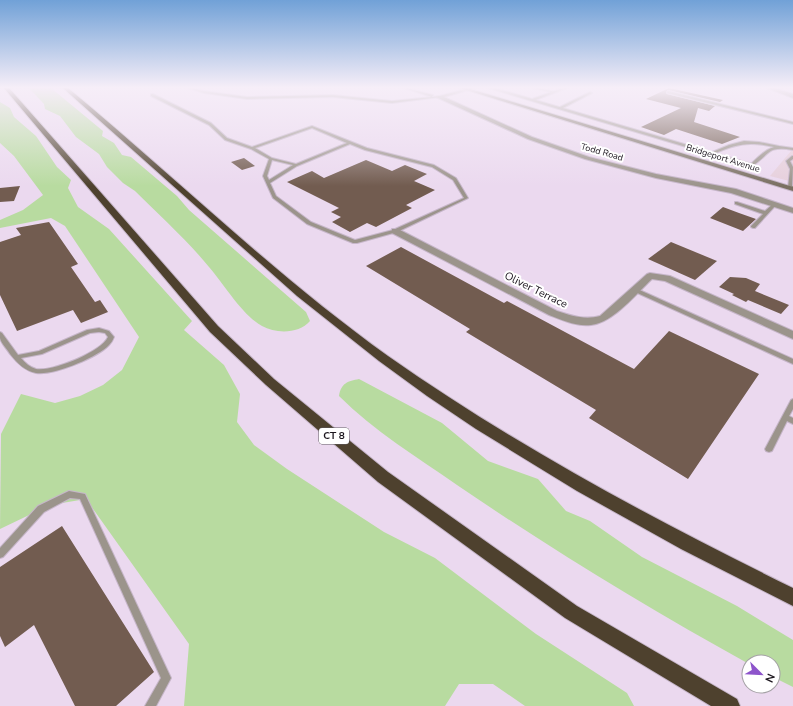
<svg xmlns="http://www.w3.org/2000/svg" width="793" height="706" viewBox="0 0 793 706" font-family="'Nunito Sans',sans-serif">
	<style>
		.commercial { fill: #e6cfdb }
		.green { fill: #b8dba0 }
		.building { fill: #725c50 }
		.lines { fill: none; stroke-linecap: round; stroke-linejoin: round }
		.service-casing { stroke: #c6b6c9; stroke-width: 2 }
		.minor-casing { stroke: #c6b6c9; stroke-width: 2 }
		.tertiary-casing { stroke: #c6b6c9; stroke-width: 2 }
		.secondary-casing { stroke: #c6b6c9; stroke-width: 2 }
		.motorway-casing { stroke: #c6b6c9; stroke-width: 2 }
		.service { fill: #9b948b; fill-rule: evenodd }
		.minor { fill: #9b948b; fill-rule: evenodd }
		.tertiary { fill: #9b948b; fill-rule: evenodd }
		.secondary { fill: #7a7062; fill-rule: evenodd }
		.motorway { fill: #4e412e; fill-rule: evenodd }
		.labels { text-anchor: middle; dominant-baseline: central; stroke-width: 4; stroke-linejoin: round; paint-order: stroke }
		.far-street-label { font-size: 9px; fill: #1b151d; stroke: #fff }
		.shield { fill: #fff; stroke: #5f5b61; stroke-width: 1 }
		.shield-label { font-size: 10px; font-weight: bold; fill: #1b151d }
		.street-label { font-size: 11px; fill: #1b151d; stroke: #fff }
	</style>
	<rect width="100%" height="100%" fill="#ebd9ef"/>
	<polygon class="commercial" points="793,149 793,182 770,176 791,151"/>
	<g class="green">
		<path d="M29 88H51L103 131 102 136 114 143 122 155 131 157 177 196 189 210 306 312 310 321C299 334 276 334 262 326 242 315 224 284 209 267 187 240 160 216 135 191L123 183 107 167 99 154 76 137 60 116 45 109 44 104Z"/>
		<polygon points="0,102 10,108 14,117 36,136 57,167 71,180 68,188 78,207 109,229 192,321 184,330 224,365 240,394 237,422 254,445 287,469 384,532 435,558 536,634 627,693 634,706 525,706 493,684 459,684 445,706 184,706 189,644 86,499 50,505 0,529 1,434 21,394 55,403 80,396 103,385 122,370 139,337 65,226 51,218 0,228 0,220 23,210 43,195 14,156 0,143"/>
		<path d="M359 379 442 423 488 461 538 479 566 511 590 521 642 557 737 606 793 640V687L773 677V662H749V664C649 609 551 549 457 485 417 457 374 431 339 396 341 383 348 381 359 379Z"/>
	</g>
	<g class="building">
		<polygon points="669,88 723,100 720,102 668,90 666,92 667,94 715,106 709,111 698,108 694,122 740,137 722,144 676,129 664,135 641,127 681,108 646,99"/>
		<polygon points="244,158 255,166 242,170 231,162"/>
		<polygon points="366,160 392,171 405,165 427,174 414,181 435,190 406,205 412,208 376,227 367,223 350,232 332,222 341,217 331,212 339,208 287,182 312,171 324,178"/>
		<polygon points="20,186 14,201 0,202 0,188"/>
		<polygon points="723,207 739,213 756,219 743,231 710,218"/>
		<polygon points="49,222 78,264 71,267 95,302 100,300 108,312 81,323 73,310 17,331 0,295 0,242 21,235 16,228"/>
		<polygon points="671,242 717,261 695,280 648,259"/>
		<polygon points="401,247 504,303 507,301 634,369 669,331 759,374 688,479 589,418 596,410 466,332 470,329 366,266"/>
		<polygon points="730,277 746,278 760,284 755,291 789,305 781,314 748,300 746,302 732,295 734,294 719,287"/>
		<polygon points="62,526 154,672 116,706 75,706 34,625 5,647 0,636 0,567"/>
	</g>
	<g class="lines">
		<defs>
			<g id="service">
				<polygon points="188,88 191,88 204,91 247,97 333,95 392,101 432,97 404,88 406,88 433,95 432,97 439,96 440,97 392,103 333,97 247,99 204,93"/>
				<path d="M533 88C540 87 548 92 555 91 560 90 563 87 567 88L533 101 532 99 551 92Z"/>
				<polygon points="668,91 793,122 793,124 667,93"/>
				<polygon points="590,92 592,93 561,109 558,108"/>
				<path d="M151 94H153L211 123 227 138 252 147 312 126 367 148 434 165 456 178 468 198 397 232 357 243H353L307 224 273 198 263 176 269 159 251 149 225 140 209 125 151 96ZM312 128 347 143 296 164 272 158 255 148ZM350 144 365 150 432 167 453 180 464 198 393 230 355 240 311 222 276 196 270 183 297 166ZM272 160 293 165 269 180 267 176Z"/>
				<path d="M744 141 759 142 779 146 793 148V150C766 145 770 155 752 166L750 165 751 164C758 157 765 150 774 147 748 141 737 144 713 154L710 153 729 145Z"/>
				<polygon points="792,156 793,156 793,159 790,161 793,167 792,186 793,186 793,188 790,189 788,188 790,169 786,161"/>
				<polygon points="735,202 737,202 765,211 773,204 776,205 755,228 753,228 751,227 751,226 763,214 735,204"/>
				<polygon points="635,288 793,359 793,364 633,291 632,290 633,289"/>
				<path d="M99 328 109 331 114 337C113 340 111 343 109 345 98 357 53 376 36 373 25 371 17 363 10 354 7 349 1 343 0 338 0 336 0 334 0 332L2 333 18 355 39 351 87 330ZM99 332 105 333 108 337C101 352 52 372 36 369 30 367 25 363 21 358L42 354 90 333Z"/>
				<polygon points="793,399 793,409 789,416 793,418 793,424 787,421 772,451 769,452 766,451 765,449 791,400"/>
				<polygon points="69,491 85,494 171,678 156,706 145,706 161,678 80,499 70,498 44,512 3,557 0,558 0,548 38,506"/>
			</g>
			<g id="minor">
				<polygon points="469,88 476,88 444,97 532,137 589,157 656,174 736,189 793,208 793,213 731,193 656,178 585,159 528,139 436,97"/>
				<polygon points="488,88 495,88 755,165 750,166"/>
				<path d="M392 229H398L557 311C572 316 585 320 600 316L647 274 650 273 670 276 793 331V339L665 281 652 279C637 293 613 323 591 325 577 327 562 320 549 315L392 233Z"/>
			</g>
			<polygon id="tertiary" points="767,88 774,88 793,94 793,98"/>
			<polygon id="secondary" points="460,88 467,88 793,187 793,191"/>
			<g id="motorway">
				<polygon points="4,88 9,88 218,326 274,379 388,472 577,606 737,699 740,706 711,706 565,618 378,482 266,385 210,332"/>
				<path d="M63 88H68C175 177 275 275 388 356 516 446 653 519 793 588V606L681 549 577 491 476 429 427 396 379 361 297 296Z"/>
			</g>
		</defs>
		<use href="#service" class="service-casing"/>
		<use href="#minor" class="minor-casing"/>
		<use href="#tertiary" class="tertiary-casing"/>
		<use href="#secondary" class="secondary-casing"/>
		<use href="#motorway" class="motorway-casing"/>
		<use href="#service" class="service"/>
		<use href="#minor" class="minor"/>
		<use href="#tertiary" class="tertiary"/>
		<use href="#secondary" class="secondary"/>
		<use href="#motorway" class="motorway"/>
	</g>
	<linearGradient id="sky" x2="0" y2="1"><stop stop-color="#71a1d7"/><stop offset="0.47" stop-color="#f6eef8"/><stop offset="1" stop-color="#f6eef8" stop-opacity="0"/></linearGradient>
	<rect width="793" height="186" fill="url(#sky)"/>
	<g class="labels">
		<g class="far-street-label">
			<text transform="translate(602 152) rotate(16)">Todd Road</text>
			<text transform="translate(723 158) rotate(17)">Bridgeport Avenue</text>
		</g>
		<rect class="shield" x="319" y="428" width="30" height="16" rx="3"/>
		<g class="shield-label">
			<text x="334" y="436">CT 8</text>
		</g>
		<g class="street-label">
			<text transform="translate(536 290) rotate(26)">Oliver Terrace</text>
		</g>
	</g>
	<g transform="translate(761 674) rotate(114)"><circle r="19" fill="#ffffff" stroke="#a4a1a5"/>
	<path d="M0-3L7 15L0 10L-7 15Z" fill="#8d54cb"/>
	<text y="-6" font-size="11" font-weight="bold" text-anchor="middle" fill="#1b151d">N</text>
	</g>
</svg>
